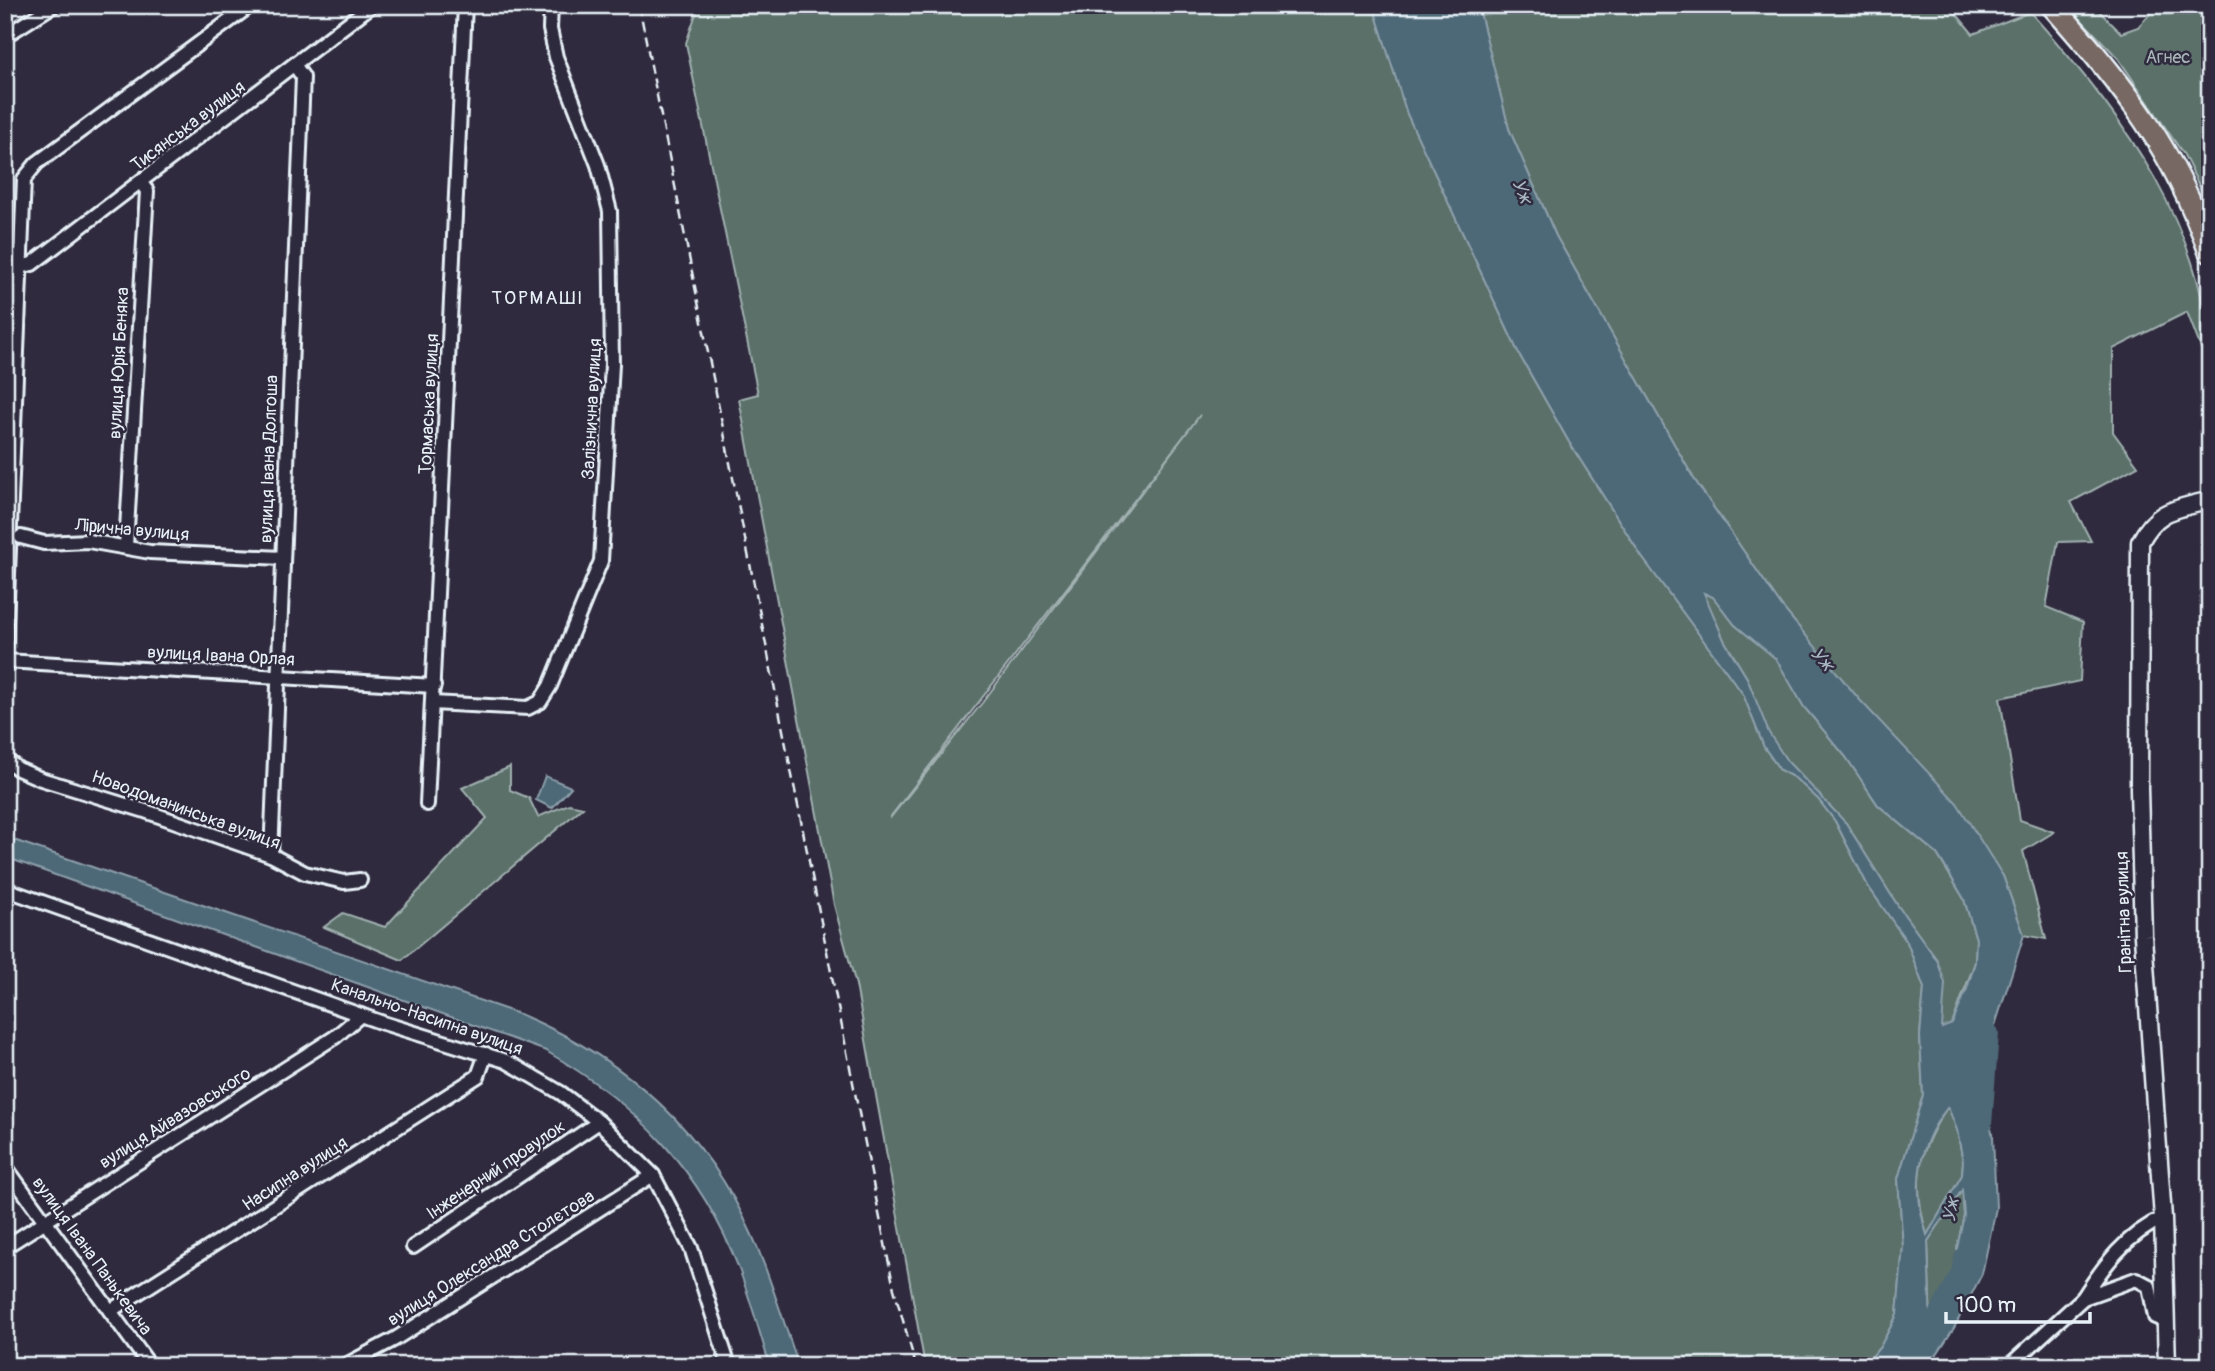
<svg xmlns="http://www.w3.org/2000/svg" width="2215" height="1371" viewBox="0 0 2215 1371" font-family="Pangolin,sans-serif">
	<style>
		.green { fill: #5a6f69; stroke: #a1b0b0; stroke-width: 2; fill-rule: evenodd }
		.water { fill: #4e6877; stroke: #8c9fab; stroke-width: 2; fill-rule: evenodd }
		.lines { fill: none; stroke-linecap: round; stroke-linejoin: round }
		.river { stroke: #4e6877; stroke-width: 18 }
		.street-casing { stroke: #e8f1f8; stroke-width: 18 }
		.secondary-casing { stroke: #e8f1f8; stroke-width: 21 }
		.highway-casing { stroke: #e8f1f8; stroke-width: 26 }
		.street { stroke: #2f2a3d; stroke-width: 12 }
		.secondary { stroke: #2f2a3d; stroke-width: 16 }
		.highway { stroke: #776864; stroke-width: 21 }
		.rail { stroke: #e8f1f8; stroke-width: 2.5; stroke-dasharray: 10 5; stroke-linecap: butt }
		.labels { text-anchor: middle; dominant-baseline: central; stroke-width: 5; stroke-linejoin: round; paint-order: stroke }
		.park-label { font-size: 18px; fill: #a8b6b8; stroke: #2f2a3d }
		.street-label { font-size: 18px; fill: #e8f1f8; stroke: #2f2a3d }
		.water-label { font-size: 19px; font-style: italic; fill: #aabac4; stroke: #2f2a3d }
		.neighbourhood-label { font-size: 19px; letter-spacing: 2px; fill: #e8f1f8; stroke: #2f2a3d }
	</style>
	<rect width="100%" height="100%" fill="#2f2a3d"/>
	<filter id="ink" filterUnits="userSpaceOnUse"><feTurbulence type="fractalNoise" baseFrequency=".0143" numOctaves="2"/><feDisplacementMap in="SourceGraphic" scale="14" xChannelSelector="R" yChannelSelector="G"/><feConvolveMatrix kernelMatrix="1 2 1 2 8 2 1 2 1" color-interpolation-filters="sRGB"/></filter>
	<g filter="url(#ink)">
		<g class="green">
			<path d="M699 5H1373L1407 114 1519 354 1569 442 1642 557 1743 694 1764 747 1780 770 1795 778 1818 799 1835 821 1868 886 1907 942 1924 988 1920 1036 1923 1095 1898 1179 1903 1246 1897 1315 1880 1347 1864 1366H925L856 985 834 905 739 399 758 394 686 43ZM1200 415 982 703 891 817V816Z"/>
			<path d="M1478 5H1949L1973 34 2030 12C2120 112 2210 231 2210 372L2187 312 2113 349V432L2138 466 2071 502 2091 541 2058 542 2046 607 2083 622 2080 681 2000 698 2020 820 2054 832 2023 851 2046 939 2024 935 2003 876 1782 607 1694 479 1556 236 1509 129Z"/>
			<polygon points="2067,5 2093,5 2121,33 2138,27 2158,5 2210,5 2210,208 2184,155 2118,58"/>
			<polygon points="1703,592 1713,597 1735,625 1776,658 1804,707 1846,757 1878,805 1937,854 1964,899 1976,939 1975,962 1952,1024 1942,1029 1937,960 1898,906 1846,823 1787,761 1768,733 1747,678 1724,640"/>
			<polygon points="510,767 510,790 529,798 538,817 569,804 583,807 402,960 324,927 343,913 385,927 487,818 462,788"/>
			<path d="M1948 1106 1957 1130 1963 1161 1962 1175 1927 1235C1912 1182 1917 1152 1948 1106Z"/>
			<polygon points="1963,1189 1964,1215 1957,1248 1958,1278 1939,1325 1931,1329 1928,1241"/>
		</g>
		<g class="water">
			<path d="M1373 5H1478L1509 129 1556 236 1694 479 1782 607 1859 699 1957 803 2003 876 2024 935 1992 1035 1982 1090 1993 1136 1996 1208 1982 1274 1954 1328 1929 1366H1864L1880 1347 1897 1315 1903 1246 1898 1179 1923 1095 1920 1036 1924 988 1907 942 1868 886 1835 821 1818 799 1795 778 1780 770 1764 747 1743 694 1642 557 1569 442 1519 354 1407 114ZM1704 593 1713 597 1735 625 1776 659 1804 707 1846 757 1878 805 1937 854 1944 865 1964 899 1976 939 1975 962 1967 989 1952 1024 1942 1028 1945 983 1937 960 1898 906 1846 823 1787 761 1769 733 1747 678 1724 640ZM1948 1107 1957 1130 1963 1161 1962 1175 1927 1235C1912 1189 1917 1145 1948 1107ZM1962 1190 1964 1215 1957 1248 1958 1278 1939 1325 1931 1329 1928 1241Z"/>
			<polygon points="545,776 571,787 552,808 536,800"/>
			<path d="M5 837 522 1015C625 1059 706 1131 752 1235 771 1277 783 1322 799 1366H770C760 1334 751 1301 739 1269 701 1170 637 1104 546 1051L5 857Z"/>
		</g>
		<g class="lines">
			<g class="river">
				<polyline points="1983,1124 1990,1033"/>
				<polyline points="1911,1366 1960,1273 1964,1255"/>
			</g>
			<defs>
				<g id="street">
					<polyline points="5,36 54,5"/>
					<polyline points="20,267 32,264 372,5"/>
					<polyline points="21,537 44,543 88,541 150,552 282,558"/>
					<polyline points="126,546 147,191 141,183"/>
					<polyline points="5,648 24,179 37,163 251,5"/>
					<polyline points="5,661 434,686"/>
					<polyline points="432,703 528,708 540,702 550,686 601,561 612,364 610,211 598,165 556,57 550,29 551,5"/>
					<polyline points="5,759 18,769 41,779 145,811 271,855 305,873 344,882 360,880"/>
					<polyline points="427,804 465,5"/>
					<polyline points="271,855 303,77 295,66"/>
					<polyline points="5,889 383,1023 506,1061 561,1093 599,1122 653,1175 691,1248 729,1366"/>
					<polyline points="5,1166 150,1366"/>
					<polyline points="5,1247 335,1037 361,1015"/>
					<polyline points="413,1247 599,1122"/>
					<path d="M2083 1298C2104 1265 2127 1234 2163 1218"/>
					<polyline points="110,1311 478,1076 486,1054"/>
					<polyline points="344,1366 395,1339 653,1175"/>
					<polyline points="2009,1366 2083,1298 2136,1279 2149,1286 2155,1317 2165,1321"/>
				</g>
				<path id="secondary" d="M2167 1366 2163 1218 2143 936 2139 789 2140 542C2158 508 2175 510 2210 500"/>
				<path id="highway" d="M2052 5C2125 87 2173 147 2210 252"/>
			</defs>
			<use href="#street" class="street-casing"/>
			<use href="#secondary" class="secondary-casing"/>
			<use href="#highway" class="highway-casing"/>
			<use href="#street" class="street"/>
			<use href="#secondary" class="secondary"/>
			<use href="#highway" class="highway"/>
			<polyline class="rail" points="639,5 894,1289 916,1366"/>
		</g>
	</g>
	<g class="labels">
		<g class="park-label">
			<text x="2168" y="57">Агнес</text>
		</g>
		<g class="street-label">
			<text transform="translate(188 126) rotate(-37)">Тисянська вулиця</text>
			<text transform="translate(119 363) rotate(-87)">вулиця Юрія Беняка</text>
			<text transform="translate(429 404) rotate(-87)">Тормаська вулиця</text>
			<text transform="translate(592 409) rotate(-87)">Залізнична вулиця</text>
			<text transform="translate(269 459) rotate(-88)">вулиця Івана Долгоша</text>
			<text transform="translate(132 530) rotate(5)">Лірична вулиця</text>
			<text transform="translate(221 656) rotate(3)">вулиця Івана Орлая</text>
			<text transform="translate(186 810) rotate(20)">Новодоманинська вулиця</text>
			<text transform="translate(2124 912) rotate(-92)">Гранітна вулиця</text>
			<text transform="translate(427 1017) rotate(19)">Канально-Насипна вулиця</text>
			<text transform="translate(175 1118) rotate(-32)">вулиця Айвазовського</text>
			<text transform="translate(496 1170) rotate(-34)">Інженерний провулок</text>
			<text transform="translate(295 1174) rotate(-33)">Насипна вулиця</text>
			<text transform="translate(92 1256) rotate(54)">вулиця Івана Панькевича</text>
			<text transform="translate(491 1258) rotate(-32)">вулиця Олександра Столєтова</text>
		</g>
		<g class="water-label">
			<text transform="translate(1522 191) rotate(68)">Уж</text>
			<text transform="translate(1822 659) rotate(49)">Уж</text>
			<text transform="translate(1951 1210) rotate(-79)">Уж</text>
		</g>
		<g class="neighbourhood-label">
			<text x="538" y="298">ТОРМАШІ</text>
		</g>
	</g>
	<rect width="2215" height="1371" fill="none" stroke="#2f2a3d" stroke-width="28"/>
	<rect x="14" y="14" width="2187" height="1343" fill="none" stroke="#e8f1f8" stroke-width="2.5" filter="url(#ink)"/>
	<path d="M1946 1312v10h144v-10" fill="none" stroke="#e8f1f8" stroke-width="3.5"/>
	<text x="1956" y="1312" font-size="21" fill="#e8f1f8" stroke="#2f2a3d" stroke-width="5" paint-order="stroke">100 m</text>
</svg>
